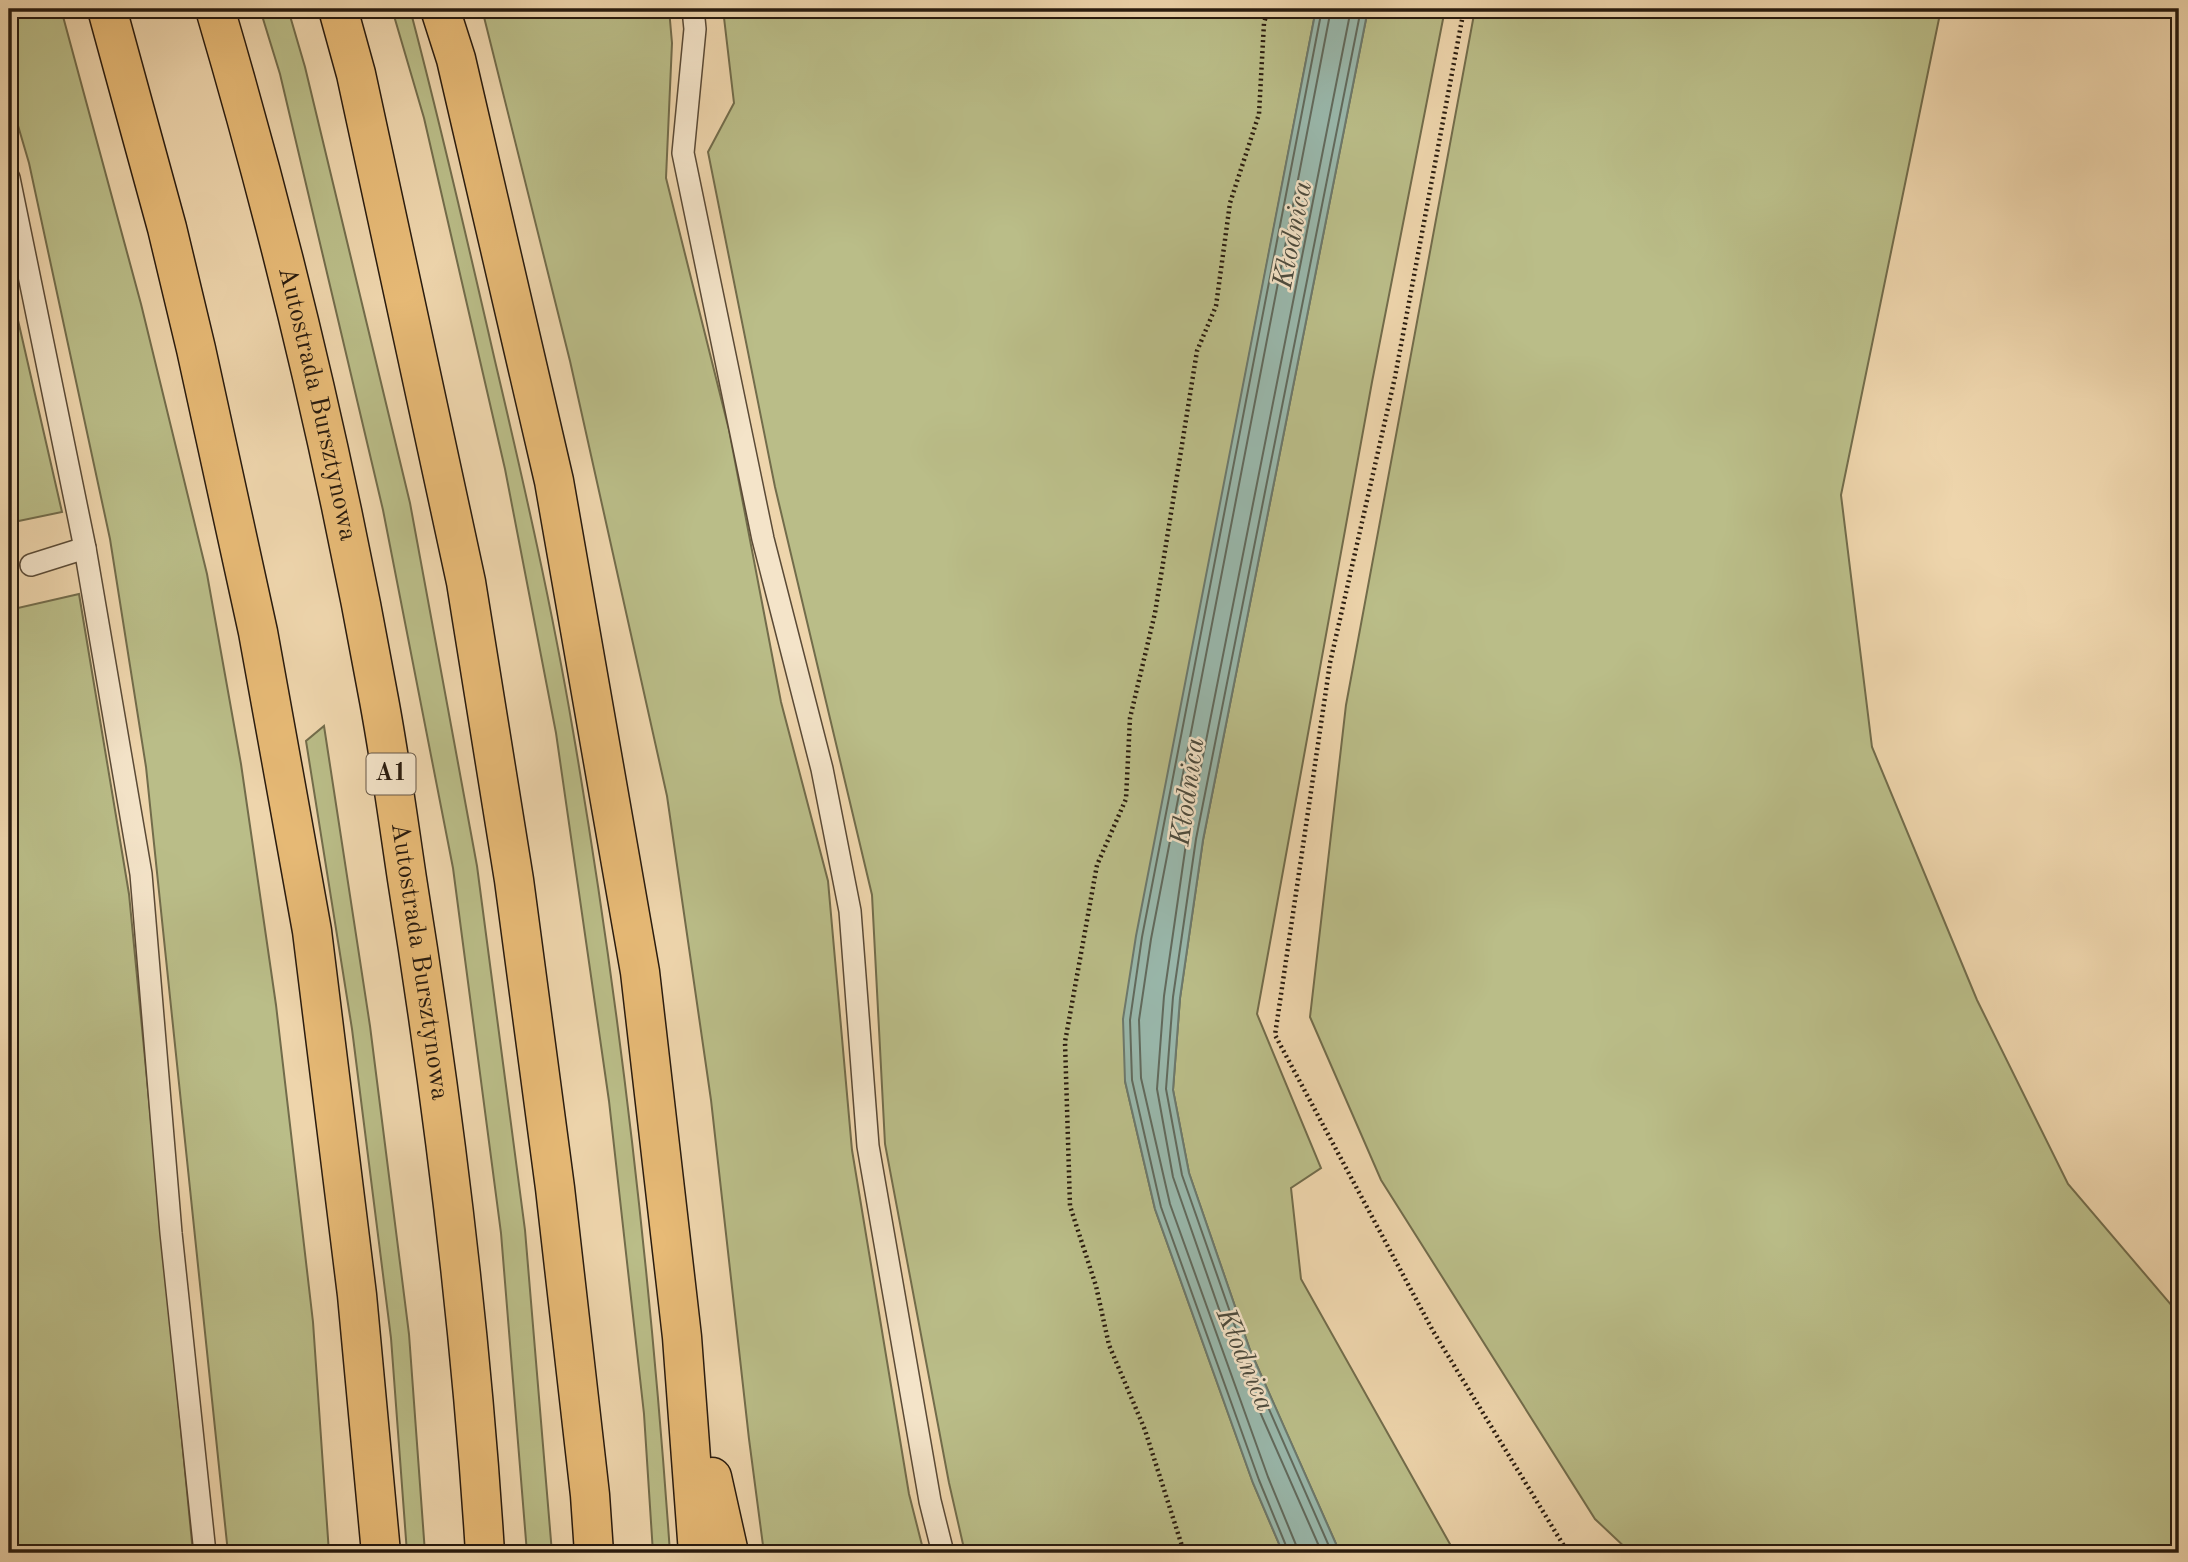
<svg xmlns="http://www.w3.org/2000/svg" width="2188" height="1562" viewBox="0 0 2188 1562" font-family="'Old Standard TT',serif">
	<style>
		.green { fill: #babd88; stroke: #726c4b; stroke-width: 2 }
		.water { fill: #99b8ac; stroke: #6c796d; stroke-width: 2 }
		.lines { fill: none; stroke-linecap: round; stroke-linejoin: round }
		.shore { stroke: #616a5d; stroke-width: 2 }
		.service-casing { stroke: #5a4a36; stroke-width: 24 }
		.motorway-casing { stroke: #291b0e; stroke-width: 41 }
		.path { stroke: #291b0e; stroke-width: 4.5; stroke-dasharray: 2 3.5; stroke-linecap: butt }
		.service { stroke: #f4e4c9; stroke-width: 21 }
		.motorway { stroke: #e7ba76; stroke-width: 38 }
		.labels { text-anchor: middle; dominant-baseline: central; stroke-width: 5; stroke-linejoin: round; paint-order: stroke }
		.shield { fill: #f4e4c9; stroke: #665746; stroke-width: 2 }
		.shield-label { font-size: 24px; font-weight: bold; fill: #291b0e }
		.street-label { font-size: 26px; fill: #291b0e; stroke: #f4e4c9 }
		.water-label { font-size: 28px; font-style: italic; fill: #4b4a3d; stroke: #f4e4c9 }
	</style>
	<rect width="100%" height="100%" fill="#eed5ac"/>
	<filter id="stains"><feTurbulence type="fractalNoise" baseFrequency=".00286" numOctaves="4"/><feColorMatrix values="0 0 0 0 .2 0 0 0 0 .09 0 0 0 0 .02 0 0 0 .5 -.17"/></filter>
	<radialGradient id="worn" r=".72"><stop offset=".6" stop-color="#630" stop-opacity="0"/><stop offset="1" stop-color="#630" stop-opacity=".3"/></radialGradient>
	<g class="green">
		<polygon points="9,9 61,9 141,304 207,574 241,764 276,1005 313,1322 329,1553 228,1553 146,767 110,539 29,163 9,95"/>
		<polygon points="260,9 288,9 305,67 410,503 477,866 525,1230 552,1553 527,1553 501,1233 453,868 383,510 280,74"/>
		<path d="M392 9H410C441 126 468 243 495 361 524 484 552 607 573 731 620 1004 651 1278 670 1553H653L644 1414 609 1101 556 733 505 469 424 118Z"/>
		<polygon points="482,9 669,9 672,43 666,178 729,430 781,702 828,881 852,1150 909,1494 924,1553 764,1553 749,1439 711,1100 667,796 570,361"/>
		<polygon points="723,9 1316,9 1203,596 1125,1081 1155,1209 1253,1483 1283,1553 965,1553 949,1483 885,1144 872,895 775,487 708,152 734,103"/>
		<polygon points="1368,9 1445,9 1372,382 1257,1014 1321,1168 1291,1188 1301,1279 1455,1553 1340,1553 1250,1350 1189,1173 1173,1090 1180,998 1203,840"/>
		<polygon points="1475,9 1941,9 1841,495 1872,747 1977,1000 2068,1184 2179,1314 2179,1553 1631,1553 1595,1519 1381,1180 1310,1017 1346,705"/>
		<polygon points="9,281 62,512 9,523"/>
		<polygon points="79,594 129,894 193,1553 9,1553 9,610"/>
		<polygon points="324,726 370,1026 409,1334 425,1553 407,1553 391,1338 352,1029 306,741"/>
	</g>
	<polygon class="water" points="1316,9 1368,9 1203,840 1180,998 1173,1090 1189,1173 1250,1350 1340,1553 1283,1553 1253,1483 1155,1209 1125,1081 1123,1019 1136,936"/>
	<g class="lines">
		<g class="shore">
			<polyline points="1289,1553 1259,1480 1161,1207 1132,1080 1130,1020 1142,937 1322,9"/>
			<polyline points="1297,1553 1296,1545 1268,1477 1170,1204 1141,1078 1139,1020 1151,939 1331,9"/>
			<polyline points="1322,1553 1235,1355 1173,1177 1157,1089 1164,996 1187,837 1351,9"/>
			<polyline points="1332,1553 1244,1352 1182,1175 1166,1089 1173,997 1196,839 1361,9"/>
		</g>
		<defs>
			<g id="service">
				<polyline points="693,9 695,29 683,153 763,539 822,769 850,911 868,1146 930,1501 943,1553"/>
				<polyline points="9,178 85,548 141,874 171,1233 205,1553"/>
				<polyline points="31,565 85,548"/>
			</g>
			<g id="motorway">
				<polyline points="107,9 167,228 196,349 258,632 283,770 312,931 357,1295 381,1553"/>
				<path id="s1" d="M215 9C282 236 337 467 379 700 390 759 398 819 407 879 443 1103 471 1327 485 1553"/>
				<polyline points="338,9 356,74 466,582 514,880 555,1188 590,1495 594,1553"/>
				<polyline points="440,9 456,59 554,481 640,972 682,1337 698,1553"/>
				<polyline points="712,1477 729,1553"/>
			</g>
		</defs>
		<use href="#service" class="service-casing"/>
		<use href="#motorway" class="motorway-casing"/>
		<g class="path">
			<polyline points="1464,9 1395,377 1330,663 1275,1035 1433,1331 1564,1546 1570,1553"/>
			<polyline points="1188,1553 1182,1546 1145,1430 1109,1345 1096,1286 1070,1206 1065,1042 1097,865 1126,799 1130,718 1155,613 1197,351 1216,306 1230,203 1259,114 1264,23 1268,9"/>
		</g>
		<use href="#service" class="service"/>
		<use href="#motorway" class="motorway"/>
	</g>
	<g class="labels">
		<rect class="shield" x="366.5" y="753.5" width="49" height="41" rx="5"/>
		<g class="shield-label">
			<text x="391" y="774">A1</text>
		</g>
		<g class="street-label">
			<text stroke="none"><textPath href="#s1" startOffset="408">Autostrada Bursztynowa</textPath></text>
			<text stroke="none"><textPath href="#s1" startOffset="975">Autostrada Bursztynowa</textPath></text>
		</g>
		<g class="water-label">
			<text transform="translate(1294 235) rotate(-79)">Kłodnica</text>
			<text transform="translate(1189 792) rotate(-82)">Kłodnica</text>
			<text transform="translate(1244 1360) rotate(67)">Kłodnica</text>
		</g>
	</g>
	<rect width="2188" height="1562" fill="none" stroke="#eed5ac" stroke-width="35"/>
	<rect x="10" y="10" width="2167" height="1541" fill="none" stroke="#291b0e" stroke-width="3.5"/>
	<rect x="18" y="18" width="2153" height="1527" fill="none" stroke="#291b0e" stroke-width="2"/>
	<rect width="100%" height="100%" filter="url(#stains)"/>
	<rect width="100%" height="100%" fill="url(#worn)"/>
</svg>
